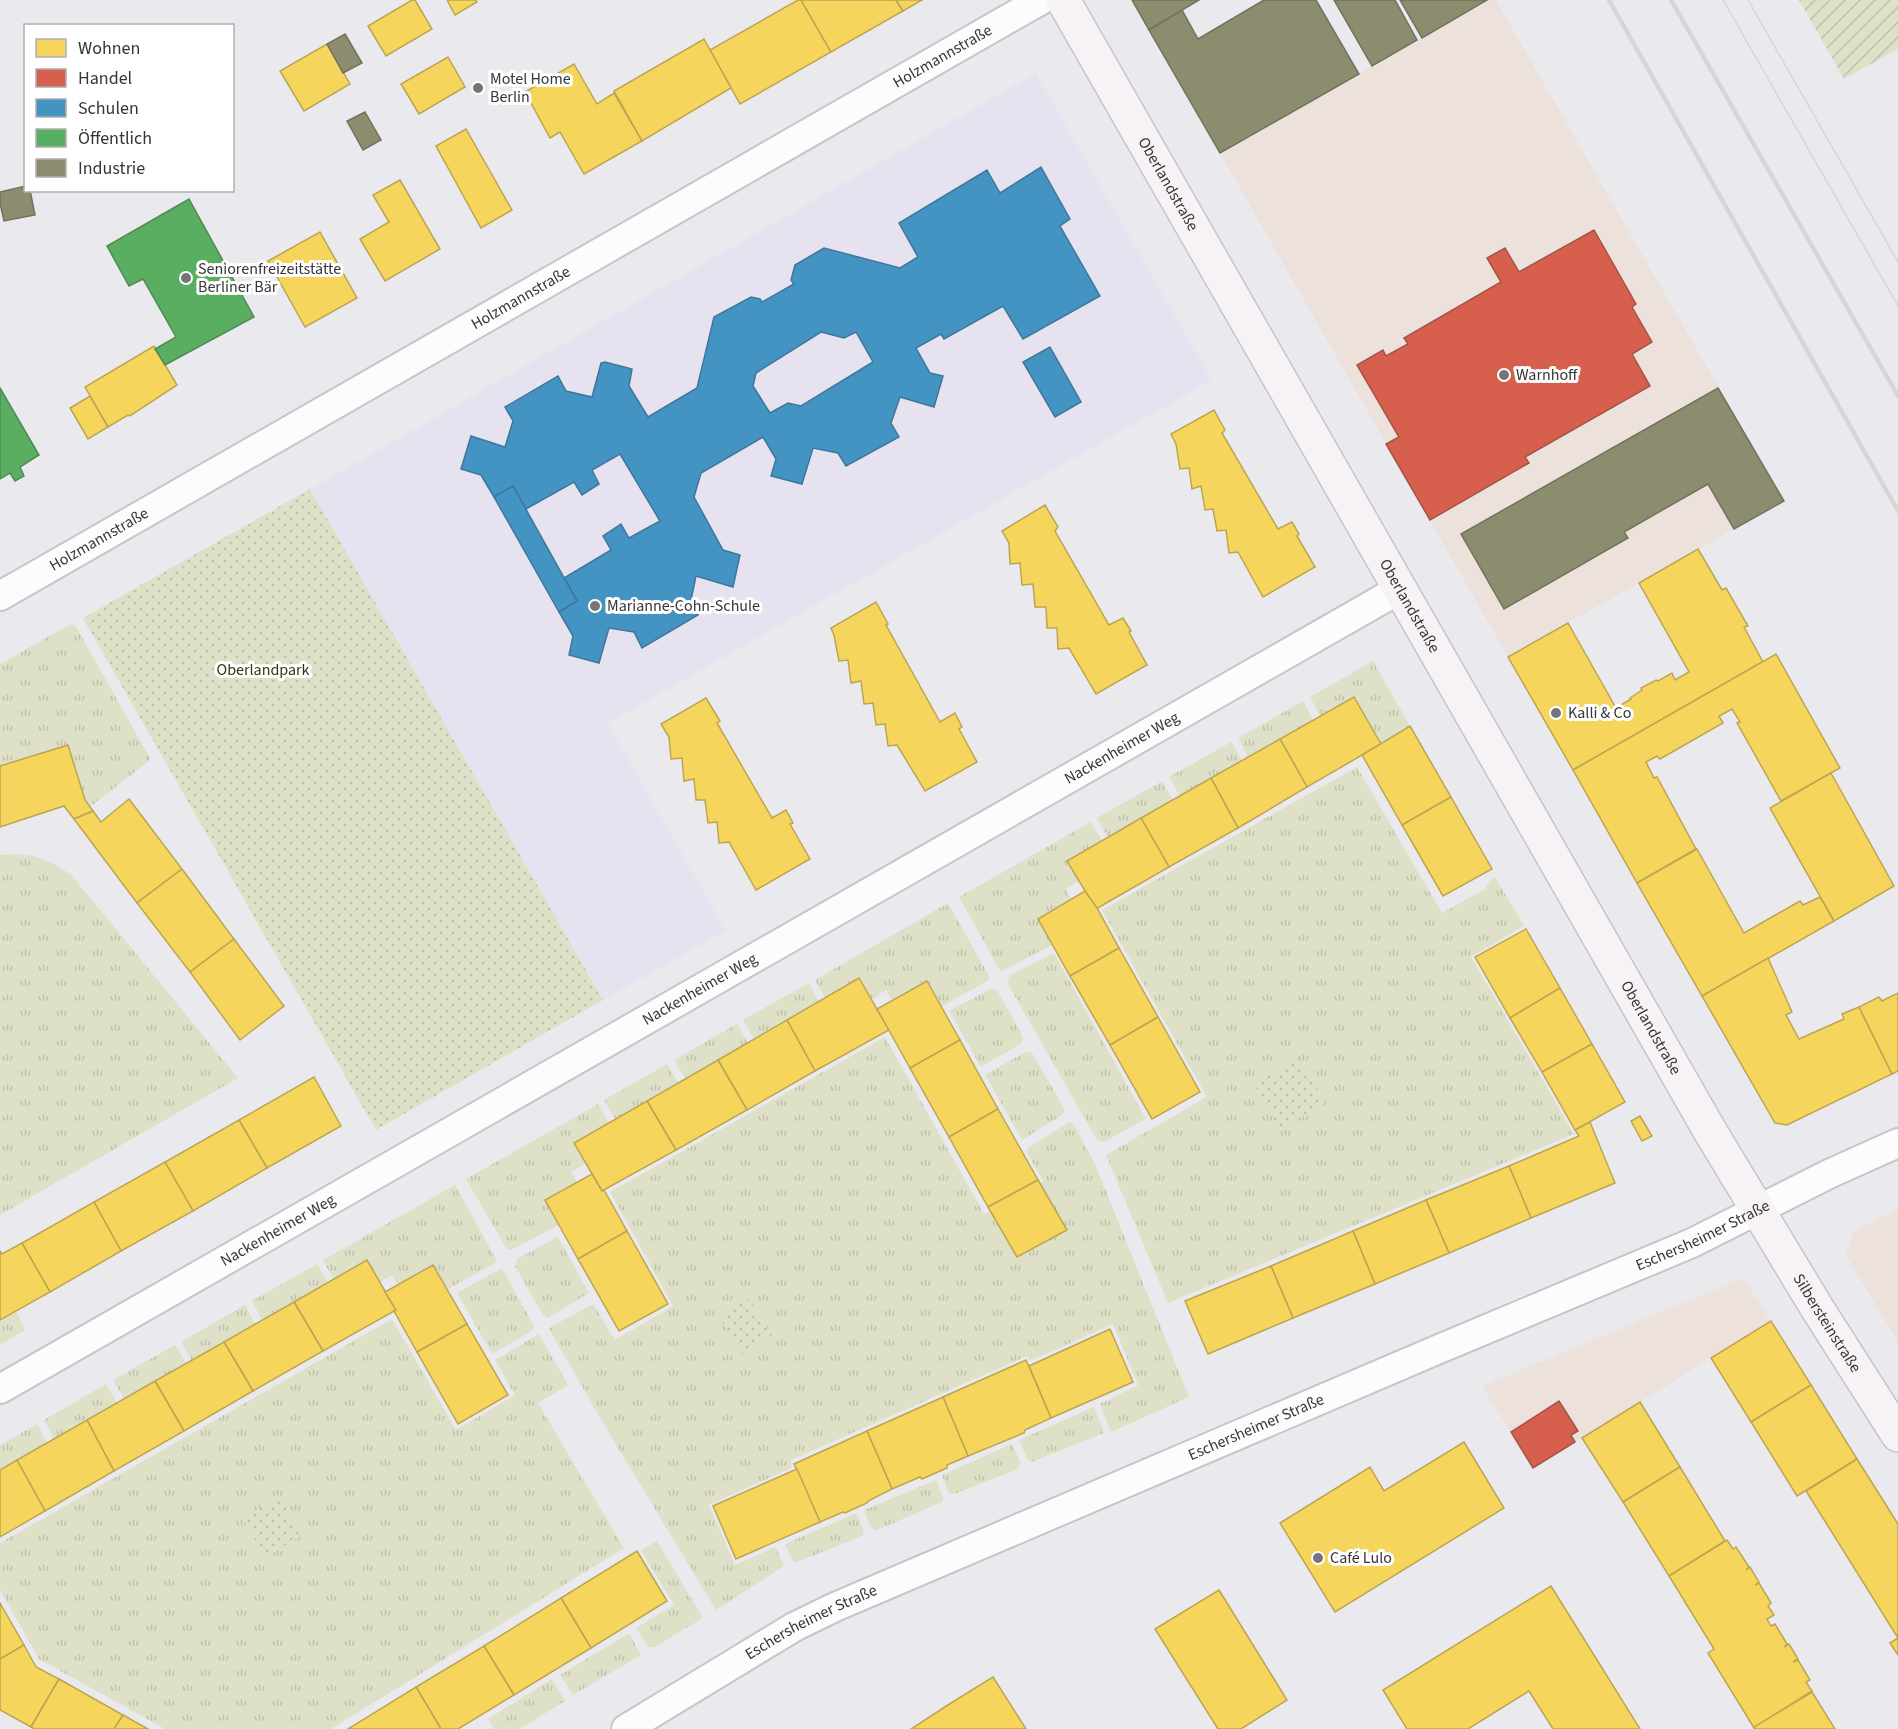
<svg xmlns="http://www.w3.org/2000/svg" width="1898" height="1729" viewBox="0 0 1898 1729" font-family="'Source Sans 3',sans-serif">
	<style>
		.commercial { fill: #ece2db }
		.education { fill: #e7e2ef }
		.grass { fill: url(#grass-tufts) }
		.park { fill: url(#park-dots) }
		.garden { fill: url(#garden-furrows) }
		.homes { fill: #f6d55c; stroke: #bca552; stroke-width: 1.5 }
		.shops { fill: #d6604d; stroke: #a65347; stroke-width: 1.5 }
		.schools { fill: #4393c3; stroke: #3f779a; stroke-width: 1.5; fill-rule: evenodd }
		.public { fill: #5aae61; stroke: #4f8a55; stroke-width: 1.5 }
		.industry { fill: #8c8c6e; stroke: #72725e; stroke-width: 1.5 }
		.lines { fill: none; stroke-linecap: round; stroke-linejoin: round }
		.street-casing { stroke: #c6c6ca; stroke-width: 32 }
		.secondary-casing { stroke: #c6c6ca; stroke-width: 36 }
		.street { stroke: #fcfcfc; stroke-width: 28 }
		.secondary { stroke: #f6f2f5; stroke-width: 33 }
		.tram { stroke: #d6d6d7; stroke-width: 1.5 }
		.rail { stroke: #d6d6d7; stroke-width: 4.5 }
		.poi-dot { fill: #757578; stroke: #fff; stroke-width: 2 }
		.labels { text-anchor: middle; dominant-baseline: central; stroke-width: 6; stroke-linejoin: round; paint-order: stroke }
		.street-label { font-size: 16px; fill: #363639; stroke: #fff }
		.poi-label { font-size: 16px; fill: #363639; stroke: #fff; text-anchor: start }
		.park-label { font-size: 16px; fill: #353610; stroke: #fff }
	</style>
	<defs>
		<pattern id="grass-tufts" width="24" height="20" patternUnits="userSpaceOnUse" patternTransform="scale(1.5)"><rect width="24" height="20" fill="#dee0c7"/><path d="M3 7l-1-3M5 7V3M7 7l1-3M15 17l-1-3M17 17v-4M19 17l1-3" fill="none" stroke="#bfc1ac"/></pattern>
		<pattern id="park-dots" width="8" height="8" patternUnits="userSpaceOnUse" patternTransform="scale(1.5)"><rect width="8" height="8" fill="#dee0c7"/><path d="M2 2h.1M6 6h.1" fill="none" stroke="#bfc1ac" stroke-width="1.8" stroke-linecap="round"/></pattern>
		<pattern id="garden-furrows" width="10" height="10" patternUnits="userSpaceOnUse" patternTransform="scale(1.5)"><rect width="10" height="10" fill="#dee0c7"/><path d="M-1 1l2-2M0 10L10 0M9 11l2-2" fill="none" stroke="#bfc1ac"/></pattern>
	</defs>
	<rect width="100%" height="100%" fill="#eaeaee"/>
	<g class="commercial">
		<polygon points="1487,0 1496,0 1784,501 1508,657 1220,153"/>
		<polygon points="1898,1209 1898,1342 1845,1254 1856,1229"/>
		<polygon points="1743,1278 1771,1321 1533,1468 1482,1386"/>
	</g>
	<polygon class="education" points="1036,73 1212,380 608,723 726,931 603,1000 310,489"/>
	<g class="grass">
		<polygon points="69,625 75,625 150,758 149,761 90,807 85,800 67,745 0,766 0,664"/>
		<polygon points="1373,661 1410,726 1380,743 1354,697 1320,716 1310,697"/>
		<polygon points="1303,701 1313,720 1248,757 1238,738"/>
		<polygon points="1231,742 1242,760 1180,796 1169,777"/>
		<polygon points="1357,767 1442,913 1485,889 1490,880 1495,877 1524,926 1471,957 1574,1134 1168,1303 1106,1155 1207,1097 1102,910"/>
		<polygon points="1162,781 1173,800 1108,837 1097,818"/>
		<polygon points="1091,822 1102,841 1068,861 1079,881 1066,889 1071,899 1038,918 1052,945 1002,971 999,969 959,897"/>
		<path d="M17 854C40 856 56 862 73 877L238 1078 0 1215V855Z"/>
		<polygon points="948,903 989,976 989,980 941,1007 892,1001 886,990 872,999 859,979 825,998 815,980"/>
		<polygon points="1054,953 1146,1119 1104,1142 1097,1140 1007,982 1010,975"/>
		<polygon points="809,983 819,1002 754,1039 743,1020"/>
		<polygon points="992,988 997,990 1023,1037 1022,1043 981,1067 949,1011"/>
		<polygon points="737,1024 748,1042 686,1079 674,1060"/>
		<polygon points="885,1037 984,1214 1043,1181 1027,1153 1028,1148 1069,1122 1074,1125 1095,1164 1189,1397 1111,1432 1100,1404 1138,1385 1113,1324 1030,1361 1027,1356 791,1460 792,1468 709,1505 735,1565 775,1547 784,1566 716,1610 606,1428 549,1329 556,1324 593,1304 615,1340 673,1306 610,1192"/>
		<polygon points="1025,1052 1032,1053 1065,1110 1062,1115 1022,1140 985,1075"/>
		<polygon points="667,1064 678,1083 615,1119 604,1100"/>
		<polygon points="598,1104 609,1123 574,1143 586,1163 571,1172 577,1182 545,1200 559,1225 511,1250 507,1249 466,1179"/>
		<polygon points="455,1185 496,1259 495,1263 448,1289 433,1265 398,1285 392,1275 380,1282 367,1260 333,1279 323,1260"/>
		<polygon points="558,1237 589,1293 548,1318 543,1315 515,1266 517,1259"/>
		<polygon points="317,1264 328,1282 262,1320 252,1301"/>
		<polygon points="502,1268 534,1326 533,1330 492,1354 457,1293"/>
		<polygon points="245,1305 255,1324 192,1360 181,1342"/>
		<polygon points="16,1311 25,1330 0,1345 0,1320"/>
		<polygon points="392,1319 456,1430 515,1395 495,1360 539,1334 568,1385 538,1403 624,1548 331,1729 165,1729 39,1659 0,1590 0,1543"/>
		<polygon points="175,1345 186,1364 124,1399 113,1380"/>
		<polygon points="106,1384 117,1403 54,1439 44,1420"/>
		<polygon points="1094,1407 1104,1433 1032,1462 1028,1460 1019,1440"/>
		<polygon points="37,1424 47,1443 0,1470 0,1445"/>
		<polygon points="1012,1444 1021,1463 1018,1469 954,1494 949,1493 942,1475"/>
		<polygon points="936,1480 943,1497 942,1502 875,1531 870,1526 864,1510"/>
		<polygon points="856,1513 864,1531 862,1536 795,1563 792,1560 785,1544"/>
		<polygon points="657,1541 703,1618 655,1647 648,1647 636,1628 674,1605 641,1550"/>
		<polygon points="629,1633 641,1655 573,1695 560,1675"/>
		<polygon points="552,1679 565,1701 520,1729 494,1729 488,1719"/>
	</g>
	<g class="park">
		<polygon points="310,489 603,1000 376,1130 83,618"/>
		<polygon points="1299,1058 1325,1103 1280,1130 1254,1084"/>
		<polygon points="749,1298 772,1336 742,1354 719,1316"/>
		<polygon points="279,1497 302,1535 266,1557 242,1518"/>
	</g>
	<polygon class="garden" points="1799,0 1898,0 1898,49 1844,79"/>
	<g class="homes">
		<polygon points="412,0 415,0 432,29 386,56 368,26"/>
		<polygon points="447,0 476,0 477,2 455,15"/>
		<polygon points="798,0 801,0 831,52 740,104 710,50"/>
		<polygon points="801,0 896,0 903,11 831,52"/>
		<polygon points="896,0 922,0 903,11"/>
		<polygon points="704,39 731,88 642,141 614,91"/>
		<polygon points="327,44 350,84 304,111 280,71"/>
		<polygon points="448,57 465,87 419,114 401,84"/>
		<polygon points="574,64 597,104 614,93 642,141 584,174 560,132 550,138 525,92"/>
		<polygon points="466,129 512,210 481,228 436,146"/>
		<polygon points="400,180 440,249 385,281 360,239 389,222 373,195"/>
		<polygon points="320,232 357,298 305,327 268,261"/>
		<polygon points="154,346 177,385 130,416 128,415 108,427 85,387"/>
		<polygon points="90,396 108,427 88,439 70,408"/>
		<polygon points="1214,410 1225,430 1222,433 1278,529 1292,522 1299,534 1297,536 1315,567 1263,597 1238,552 1229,553 1226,530 1217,531 1213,509 1205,510 1201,486 1192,489 1189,468 1180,469 1176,444 1171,434"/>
		<polygon points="1045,505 1058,527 1055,531 1109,625 1123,618 1131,631 1129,632 1147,665 1096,694 1069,648 1058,649 1057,628 1047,628 1046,607 1035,607 1033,584 1022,585 1020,563 1010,564 1009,543 1002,531"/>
		<polygon points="1698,549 1722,590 1726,588 1748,626 1744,627 1763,662 1573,770 1508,657 1568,623 1616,708 1631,699 1630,698 1642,690 1641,688 1656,680 1658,681 1672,673 1675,680 1689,672 1639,583"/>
		<polygon points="876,602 888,624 886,625 940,722 955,713 962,727 959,729 977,762 925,791 897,745 888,746 885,724 876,725 873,703 864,704 861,681 851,683 848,660 839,661 834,635 831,628"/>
		<polygon points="1776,654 1840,768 1781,801 1737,723 1740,722 1732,709 1719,716 1723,723 1660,759 1657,756 1646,762 1654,778 1657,777 1696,849 1637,883 1573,770"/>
		<polygon points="1354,697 1381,744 1307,787 1280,739"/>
		<polygon points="706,698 720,721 717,723 772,818 786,810 793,823 790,824 810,859 756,890 729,842 719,843 717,822 708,823 705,800 696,800 694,779 684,781 682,758 671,759 669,737 661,724"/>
		<polygon points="1410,726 1451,797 1402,825 1362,755"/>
		<polygon points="1280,739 1307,787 1238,828 1211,778"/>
		<polygon points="68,745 85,800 93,811 74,819 64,806 0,827 0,766"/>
		<polygon points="1831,773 1894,886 1834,921 1770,808"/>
		<polygon points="1211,778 1238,828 1169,867 1141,818"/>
		<polygon points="1451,797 1492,869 1443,896 1402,825"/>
		<polygon points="129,799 182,869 137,903 74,819 93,811 101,822"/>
		<polygon points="1141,818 1169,867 1096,909 1067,861"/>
		<polygon points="1697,849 1744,933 1800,901 1803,905 1820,897 1834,921 1702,996 1637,883"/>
		<polygon points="182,869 234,939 190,972 137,903"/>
		<polygon points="1085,891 1097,908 1119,948 1070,976 1038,919"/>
		<polygon points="1526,929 1560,988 1510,1018 1475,957"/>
		<polygon points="234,939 284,1006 240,1040 190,972"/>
		<polygon points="1119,948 1158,1017 1110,1045 1070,976"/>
		<polygon points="1768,958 1792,1012 1786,1015 1799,1039 1844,1019 1842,1014 1859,1007 1892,1074 1787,1125 1775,1123 1702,996"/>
		<polygon points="859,978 889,1030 815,1071 787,1020"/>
		<polygon points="927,981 960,1040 910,1068 877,1009"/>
		<polygon points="1560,988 1592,1044 1542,1072 1510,1018"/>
		<polygon points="1898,993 1898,1071 1892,1074 1859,1007 1879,997 1882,1001"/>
		<polygon points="1158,1017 1200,1092 1152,1119 1110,1045"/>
		<polygon points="787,1020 815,1071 747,1110 718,1060"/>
		<polygon points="960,1040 998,1109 949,1137 910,1068"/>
		<polygon points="1592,1044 1625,1102 1575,1130 1542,1072"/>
		<polygon points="718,1060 747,1110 676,1150 647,1101"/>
		<polygon points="314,1077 341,1126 267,1168 239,1120"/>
		<polygon points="647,1101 676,1150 602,1191 574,1143"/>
		<polygon points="998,1109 1038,1180 988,1207 949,1137"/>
		<polygon points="1640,1116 1652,1136 1642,1141 1631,1121"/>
		<polygon points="239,1120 267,1168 193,1211 165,1162"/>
		<polygon points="1590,1122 1615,1183 1531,1218 1509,1166 1579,1136 1575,1130"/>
		<polygon points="165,1162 193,1211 121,1251 94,1202"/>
		<polygon points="1509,1166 1531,1218 1449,1253 1426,1200"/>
		<polygon points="592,1174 602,1191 604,1190 627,1231 578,1259 545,1200"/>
		<polygon points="1038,1180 1067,1230 1017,1257 988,1207"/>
		<polygon points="1426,1200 1449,1253 1375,1284 1353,1231"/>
		<polygon points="94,1202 121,1251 50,1292 22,1243"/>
		<polygon points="627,1231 668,1304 619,1331 578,1259"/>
		<polygon points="1353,1231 1375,1284 1293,1318 1271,1266"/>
		<polygon points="22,1243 50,1292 0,1320 0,1251 2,1254"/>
		<polygon points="367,1260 396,1310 323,1351 294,1302"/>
		<polygon points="433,1265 467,1324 417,1352 394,1311 396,1310 385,1292"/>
		<polygon points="1271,1266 1293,1318 1208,1354 1185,1301"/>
		<polygon points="294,1302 323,1351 253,1391 224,1342"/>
		<polygon points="1771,1321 1811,1385 1751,1422 1711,1358"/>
		<polygon points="467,1324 508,1395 458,1424 417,1352"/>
		<polygon points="1110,1329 1133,1382 1051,1418 1029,1366"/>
		<polygon points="224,1342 253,1391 184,1431 155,1381"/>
		<polygon points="1026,1360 1051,1418 1025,1430 1024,1433 968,1456 943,1397"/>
		<polygon points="155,1381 184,1431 114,1471 87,1420"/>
		<polygon points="1811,1385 1857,1459 1797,1496 1751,1422"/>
		<polygon points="943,1397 968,1456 947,1465 947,1468 922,1479 920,1477 892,1489 867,1431"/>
		<polygon points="1640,1402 1680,1467 1623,1502 1582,1438"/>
		<polygon points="87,1420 114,1471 45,1511 17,1460"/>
		<polygon points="867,1431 892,1489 868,1501 867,1503 858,1507 845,1513 843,1512 820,1522 794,1464"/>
		<polygon points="1464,1442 1504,1508 1335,1612 1280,1523 1370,1467 1384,1491"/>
		<polygon points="1857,1459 1898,1524 1898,1638 1806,1491"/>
		<polygon points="17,1460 45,1511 0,1537 0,1470"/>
		<polygon points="1680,1467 1725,1541 1669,1576 1623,1502"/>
		<polygon points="797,1469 820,1522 736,1559 713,1506"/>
		<polygon points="1727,1540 1733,1549 1736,1547 1749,1567 1746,1570 1750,1567 1759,1582 1755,1585 1759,1583 1771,1603 1768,1606 1774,1615 1767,1619 1771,1626 1775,1624 1787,1644 1784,1647 1789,1644 1798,1659 1793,1662 1798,1660 1810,1680 1806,1682 1812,1691 1754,1728 1708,1653 1714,1649 1669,1576"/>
		<polygon points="637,1551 667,1601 591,1648 561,1598"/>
		<polygon points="1551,1586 1640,1729 1553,1729 1529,1691 1468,1729 1407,1729 1383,1690"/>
		<polygon points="1219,1590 1287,1700 1241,1729 1218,1729 1155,1629"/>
		<polygon points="561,1598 591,1648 514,1695 484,1646"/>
		<polygon points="0,1603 24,1645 0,1659"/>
		<polygon points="1898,1638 1898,1655 1890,1643"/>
		<polygon points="24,1645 36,1667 59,1679 31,1727 0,1710 0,1659"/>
		<polygon points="484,1646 514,1695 458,1729 441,1729 416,1687"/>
		<polygon points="993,1677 1026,1729 911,1729 951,1703"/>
		<polygon points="59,1679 123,1715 114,1729 35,1729 31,1727"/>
		<polygon points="416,1687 441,1729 348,1729"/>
		<polygon points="1812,1692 1835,1729 1755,1729 1754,1727"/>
		<polygon points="123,1715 148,1729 114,1729"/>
	</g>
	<g class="shops">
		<polygon points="1594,230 1636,304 1632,307 1652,342 1632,354 1650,386 1525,457 1529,463 1430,520 1386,444 1399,437 1357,365 1383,350 1386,356 1408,344 1404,338 1501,282 1487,258 1505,248 1519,272"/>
		<polygon points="1559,1401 1578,1431 1571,1435 1575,1442 1533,1468 1511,1432"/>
	</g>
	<g class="schools">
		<path d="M1041 167 1070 219 1060 226 1100 296 1023 339 1003 306 944 339 941 334 916 348 930 373 943 376 934 407 900 397 891 423 899 437 846 466 838 453 813 448 802 484 771 476 776 459 763 437 701 473 694 497 723 550 740 555 733 587 696 576 691 600 698 615 642 648 634 632 609 628 599 663 569 655 573 636 559 612 577 601 564 578 611 550 603 536 621 524 629 538 660 521 620 454 592 470 599 484 582 495 574 482 526 509 513 486 494 497 481 475 461 469 471 436 505 447 513 421 505 407 558 376 566 391 592 397 601 363 605 362 632 369 629 386 648 417 697 388 714 317 751 297 760 299 762 302 794 284 791 280 795 265 824 248 900 268 918 257 899 223 987 170 1000 193ZM821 332 844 338 856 332 873 362 801 406 788 403 770 413 753 386 756 373Z"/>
		<polygon points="1050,347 1081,402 1055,417 1023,362"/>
		<polygon points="513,486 577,601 559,612 494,497"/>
	</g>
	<g class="public">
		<polygon points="189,199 254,317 165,365 155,349 176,337 143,279 129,286 107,246"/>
		<polygon points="0,388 39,455 20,467 24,476 15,481 10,473 0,479"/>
	</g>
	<g class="industry">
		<polygon points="1132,0 1199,0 1149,30"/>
		<polygon points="1264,0 1316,0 1359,74 1220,153 1149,30 1182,10 1198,39"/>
		<polygon points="1334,0 1395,0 1417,40 1372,66"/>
		<polygon points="1400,0 1487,0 1422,38"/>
		<polygon points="345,34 362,63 343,73 327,44"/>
		<polygon points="365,112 381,140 363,150 347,121"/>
		<polygon points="26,186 26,190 30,190 35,215 4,221 0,203 0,192"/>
		<polygon points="1718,388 1784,501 1734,529 1708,484 1624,532 1628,538 1504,609 1461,534"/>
	</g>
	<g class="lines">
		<defs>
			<g id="street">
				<path id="s1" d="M0 596 1041 0"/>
				<path id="s2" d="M0 1389 1400 589"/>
				<path id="s3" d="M626 1729 794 1627 835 1607 1439 1349 1692 1243 1831 1173 1898 1143"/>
			</g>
			<g id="secondary">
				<path id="s4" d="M1063 0 1710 1131 1817 1308 1898 1435"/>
			</g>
		</defs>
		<use href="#street" class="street-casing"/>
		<use href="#secondary" class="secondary-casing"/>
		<use href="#street" class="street"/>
		<use href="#secondary" class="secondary"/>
		<g class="tram">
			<polyline points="1723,0 1898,306"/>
			<polyline points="1748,0 1898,262"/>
		</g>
		<g class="rail">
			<polyline points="1609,0 1898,511"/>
			<polyline points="1671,0 1898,396"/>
		</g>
	</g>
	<g class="poi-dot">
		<circle cx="478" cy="88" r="6"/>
		<circle cx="186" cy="278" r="6"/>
		<circle cx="1504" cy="375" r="6"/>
		<circle cx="595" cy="606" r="6"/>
		<circle cx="1556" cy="713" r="6"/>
		<circle cx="1318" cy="1558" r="6"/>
	</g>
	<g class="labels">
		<g class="street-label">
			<text stroke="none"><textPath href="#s1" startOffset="1086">Holzmannstraße</textPath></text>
			<text stroke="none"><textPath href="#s4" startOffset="212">Oberlandstraße</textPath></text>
			<text stroke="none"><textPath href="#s1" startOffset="600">Holzmannstraße</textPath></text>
			<text stroke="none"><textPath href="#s1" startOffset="114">Holzmannstraße</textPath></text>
			<text stroke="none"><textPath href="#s4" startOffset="698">Oberlandstraße</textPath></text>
			<text stroke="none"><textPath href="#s2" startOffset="1292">Nackenheimer Weg</textPath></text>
			<text stroke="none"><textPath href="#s2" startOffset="806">Nackenheimer Weg</textPath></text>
			<text stroke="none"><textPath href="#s4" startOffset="1184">Oberlandstraße</textPath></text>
			<text stroke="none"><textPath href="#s2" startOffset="320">Nackenheimer Weg</textPath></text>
			<text stroke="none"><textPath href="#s3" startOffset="1186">Eschersheimer Straße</textPath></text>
			<text stroke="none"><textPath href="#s4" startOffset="1528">Silbersteinstraße</textPath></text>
			<text stroke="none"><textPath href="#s3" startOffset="700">Eschersheimer Straße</textPath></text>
			<text stroke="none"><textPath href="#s3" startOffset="214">Eschersheimer Straße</textPath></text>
		</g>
		<g class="poi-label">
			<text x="490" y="79">Motel Home<tspan x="490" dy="18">Berlin</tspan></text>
			<text x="198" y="269">Seniorenfreizeitstätte<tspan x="198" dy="18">Berliner Bär</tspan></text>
			<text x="1516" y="375">Warnhoff</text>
			<text x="607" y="606">Marianne-Cohn-Schule</text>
			<text x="1568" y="713">Kalli &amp; Co</text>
			<text x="1330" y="1558">Café Lulo</text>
		</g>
		<g class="park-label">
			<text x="263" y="670">Oberlandpark</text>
		</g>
	</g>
	<rect x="24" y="24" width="210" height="168" fill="#ffffff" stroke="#afafb0" stroke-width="1.5"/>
	<rect x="36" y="39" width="30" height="18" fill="#f6d55c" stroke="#afafb0" stroke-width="1.5"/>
	<text x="78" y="54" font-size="18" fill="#363639">Wohnen</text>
	<rect x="36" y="69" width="30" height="18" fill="#d6604d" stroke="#afafb0" stroke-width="1.5"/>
	<text x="78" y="84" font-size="18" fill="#363639">Handel</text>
	<rect x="36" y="99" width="30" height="18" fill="#4393c3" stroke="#afafb0" stroke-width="1.5"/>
	<text x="78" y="114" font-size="18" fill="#363639">Schulen</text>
	<rect x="36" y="129" width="30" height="18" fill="#5aae61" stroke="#afafb0" stroke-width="1.5"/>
	<text x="78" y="144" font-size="18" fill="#363639">Öffentlich</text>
	<rect x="36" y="159" width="30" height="18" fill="#8c8c6e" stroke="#afafb0" stroke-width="1.5"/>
	<text x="78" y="174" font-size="18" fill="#363639">Industrie</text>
</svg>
